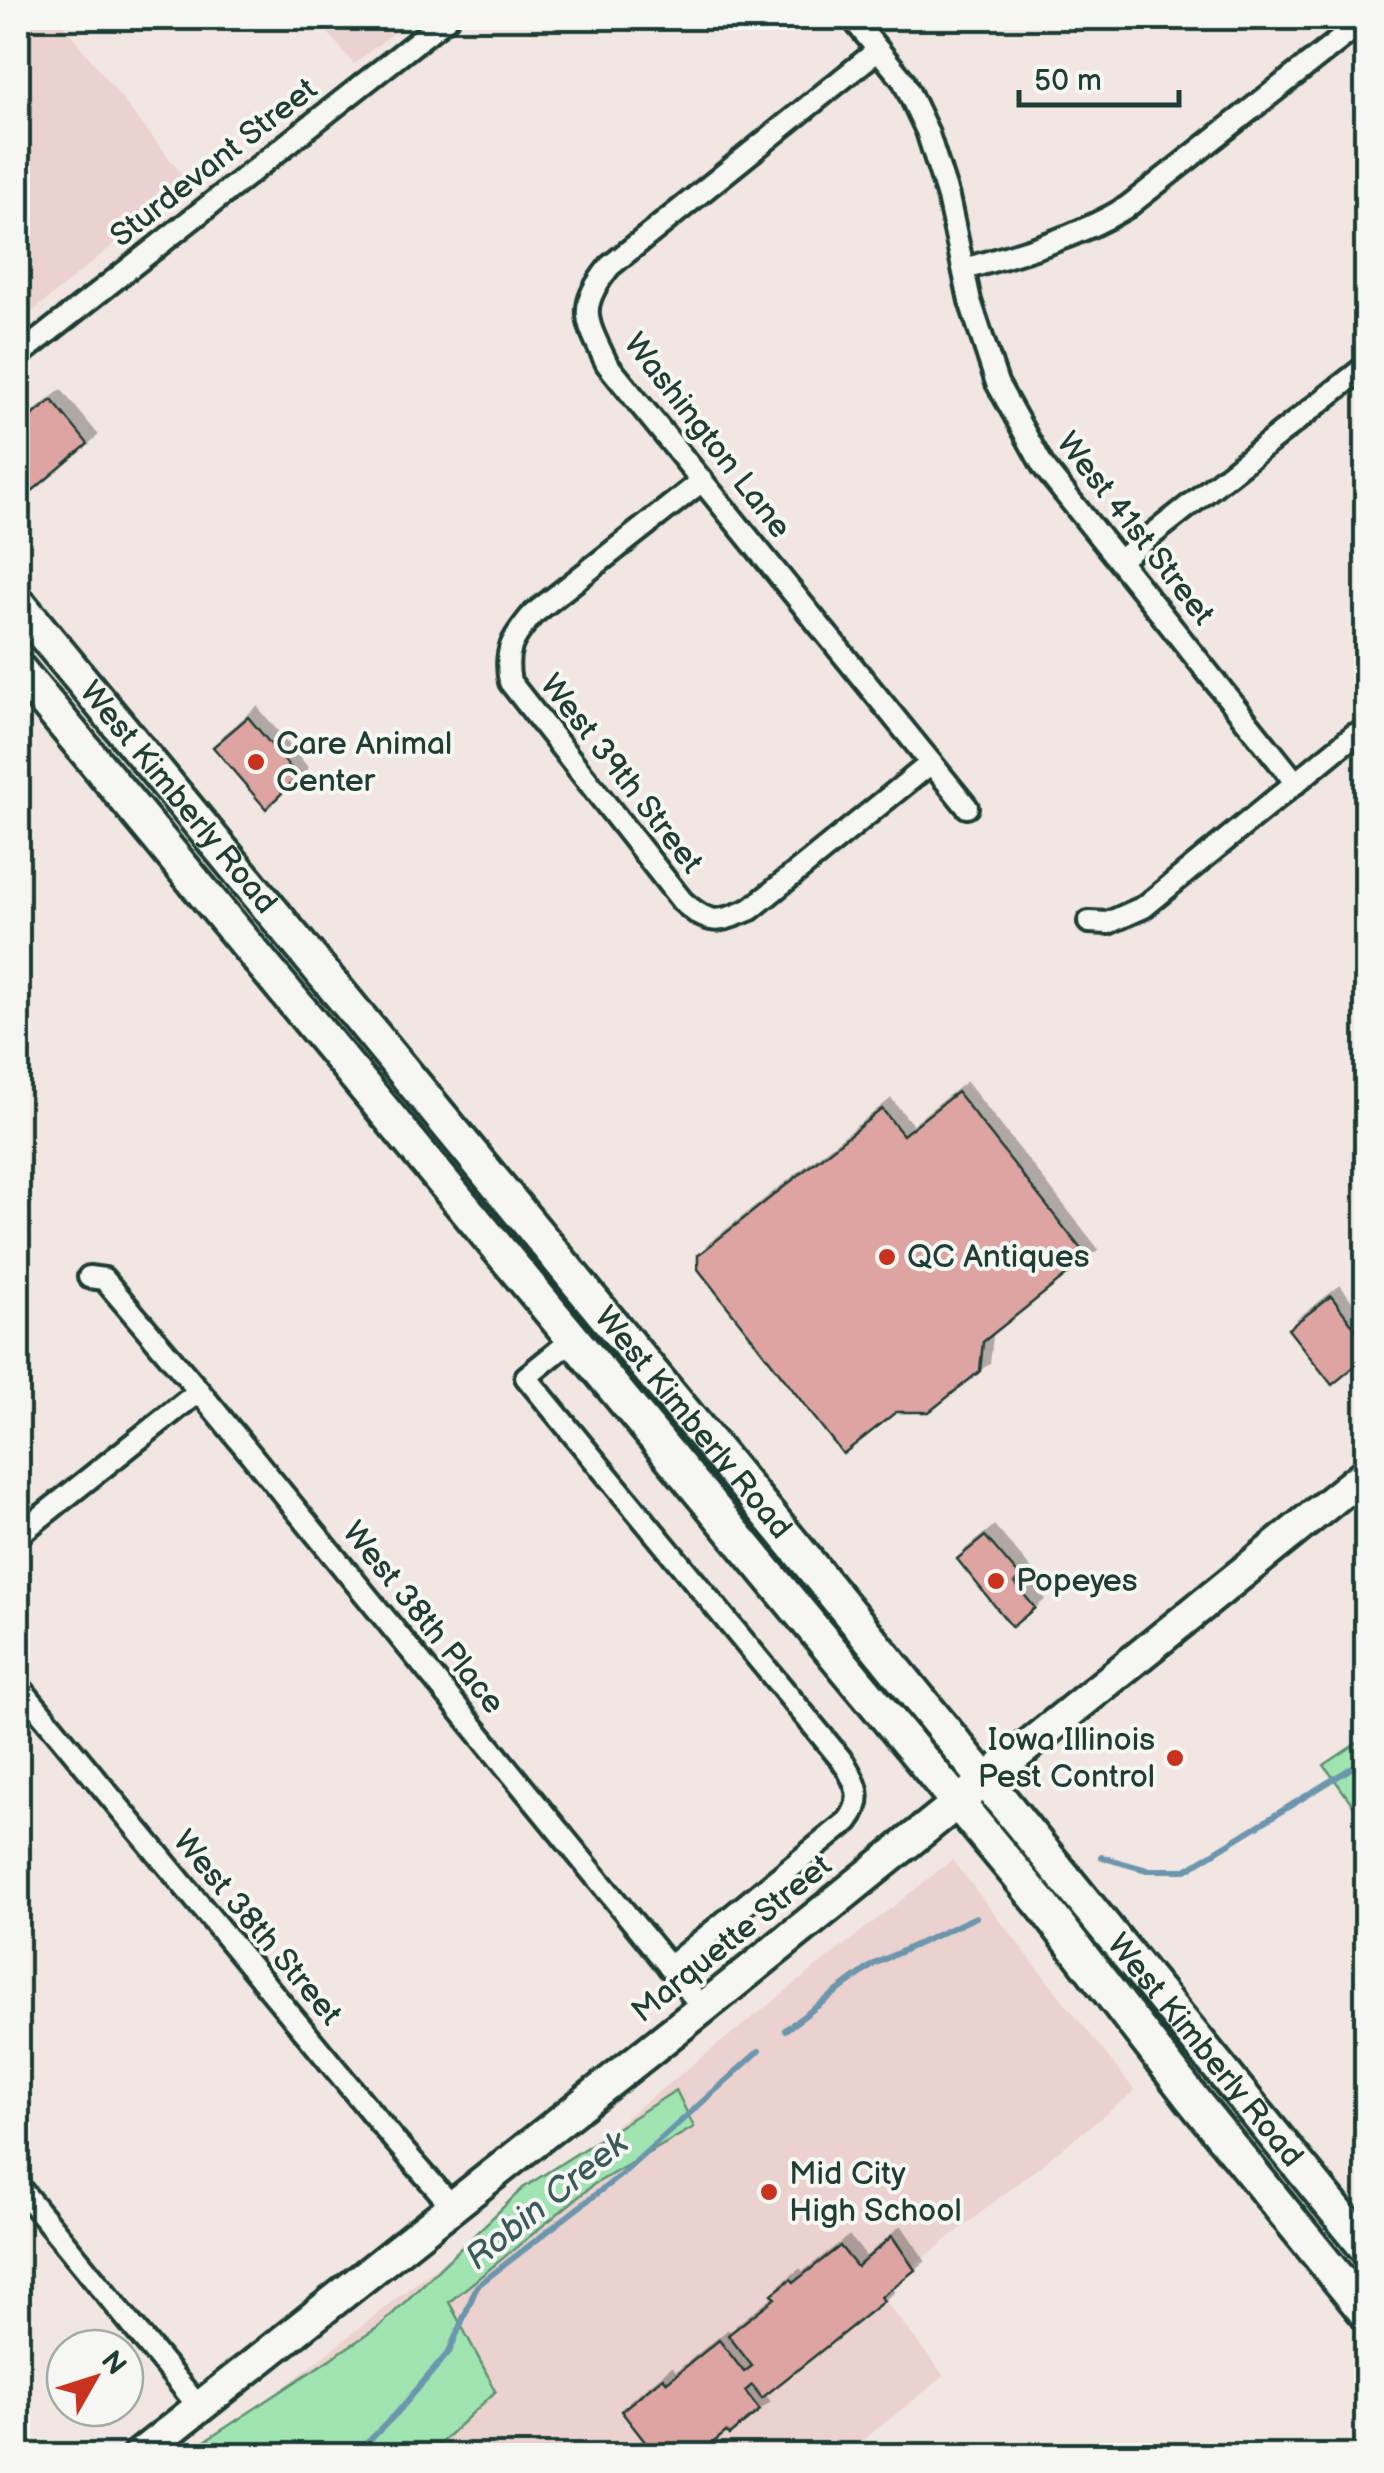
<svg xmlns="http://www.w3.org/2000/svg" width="1384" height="2473" viewBox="0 0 1384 2473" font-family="'Balsamiq Sans',sans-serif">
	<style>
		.built { fill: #ebd2ce }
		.green { fill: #9fe4b1; stroke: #5f9072; stroke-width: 2.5 }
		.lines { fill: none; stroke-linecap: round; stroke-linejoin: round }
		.stream { stroke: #6c96ad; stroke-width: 6 }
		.building { fill: #dea4a1; stroke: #1f3d34; stroke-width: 2.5; filter: url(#shadow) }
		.street-casing { stroke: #1f3d34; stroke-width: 28 }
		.secondary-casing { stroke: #1f3d34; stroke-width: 38 }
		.primary-casing { stroke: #1f3d34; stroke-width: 40 }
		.street { stroke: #f6f6f2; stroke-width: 20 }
		.secondary { stroke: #f6f6f2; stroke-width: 30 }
		.primary { stroke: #f6f6f2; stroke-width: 32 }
		.poi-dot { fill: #c8321e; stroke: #f6f6f2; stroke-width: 4 }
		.labels { text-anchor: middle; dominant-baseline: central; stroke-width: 8; stroke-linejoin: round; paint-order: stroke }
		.street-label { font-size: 32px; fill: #1f3d34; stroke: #f6f6f2 }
		.poi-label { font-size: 32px; fill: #1f3d34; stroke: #f6f6f2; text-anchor: start }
		.water-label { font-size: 35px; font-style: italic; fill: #395b5c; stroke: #f6f6f2 }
	</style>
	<defs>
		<filter id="shadow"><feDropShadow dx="9" dy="-9" stdDeviation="0" flood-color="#0004"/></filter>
	</defs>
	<rect width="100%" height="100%" fill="#f1e6e2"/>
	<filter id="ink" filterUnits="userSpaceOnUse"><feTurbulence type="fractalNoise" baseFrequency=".01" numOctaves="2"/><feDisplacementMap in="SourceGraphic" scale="20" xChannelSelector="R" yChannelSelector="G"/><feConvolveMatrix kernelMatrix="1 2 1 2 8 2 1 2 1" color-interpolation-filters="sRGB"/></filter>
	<g filter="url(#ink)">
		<g class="built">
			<polygon points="18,18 58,18 188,182 18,324"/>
			<polygon points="316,18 412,18 354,64"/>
			<polygon points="952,1860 1135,2091 879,2293 944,2376 844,2455 197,2456"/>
		</g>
		<g class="green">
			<polygon points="1366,1737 1366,1823 1324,1765"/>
			<polygon points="676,2090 694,2127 593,2185 449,2302 496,2391 428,2455 184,2455 380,2326 523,2188"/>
		</g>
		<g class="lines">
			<g class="stream">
				<polyline points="1101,1857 1147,1870 1186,1870 1366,1759"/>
				<polyline points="785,2030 874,1964 976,1917"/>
				<polyline points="354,2456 396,2414 449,2352 477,2286 622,2174 759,2051"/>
			</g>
		</g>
		<g class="building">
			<polygon points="52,400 88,444 18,503 18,427"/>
			<polygon points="248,717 298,777 266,809 213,747"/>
			<polygon points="957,1092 1088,1258 983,1342 980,1371 929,1412 896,1412 843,1454 698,1269 698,1255 882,1109 903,1135"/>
			<polygon points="1331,1296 1366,1343 1366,1357 1332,1385 1288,1329"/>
			<polygon points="985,1536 1021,1578 1015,1583 1035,1608 1012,1627 957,1559"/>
			<polygon points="892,2236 915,2270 881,2297 884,2301 762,2398 752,2385 745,2391 760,2410 729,2435 726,2432 697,2456 656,2456 621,2411 663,2377 667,2382 719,2340 744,2372 752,2366 728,2335 775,2298 772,2294 791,2279 794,2282 840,2246 857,2267"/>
		</g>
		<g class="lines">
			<defs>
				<g id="street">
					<polyline points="852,18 903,80 927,131 948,197 970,301 997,383 1043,466 1296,783"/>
					<path d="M878 50 610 266C576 308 586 320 607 364L967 807"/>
					<path d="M964 269C1021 253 1076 238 1127 207L1366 19"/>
					<polyline points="18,356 447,18"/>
					<path d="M702 481 532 615C512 639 504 651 510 682L682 901C710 926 717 923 751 909L931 763"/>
					<polyline points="1120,560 1366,366"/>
					<polyline points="1089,922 1108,923 1144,907 1354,735 1366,731"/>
					<polyline points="89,1277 104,1279 199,1391 703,2008"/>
					<path d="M573 1339 526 1377 844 1763C857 1784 865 1799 848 1821L669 1967"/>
					<polyline points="18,1535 199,1391"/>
					<polyline points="18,1685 394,2140 453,2207"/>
					<polyline points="18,2186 199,2407"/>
				</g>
				<polyline id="secondary" points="138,2456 703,2008 1366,1473"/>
				<g id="primary">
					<path id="s1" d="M18 603 797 1549 1366 2248"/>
					<polyline points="18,669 1044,1907 1193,2100 1366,2313"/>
				</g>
			</defs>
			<use href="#street" class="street-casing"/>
			<use href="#secondary" class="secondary-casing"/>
			<use href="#primary" class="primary-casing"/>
			<use href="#street" class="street"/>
			<use href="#secondary" class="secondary"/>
			<use href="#primary" class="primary"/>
		</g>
	</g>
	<g class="poi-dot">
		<circle cx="256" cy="762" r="10"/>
		<circle cx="887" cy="1257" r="10"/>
		<circle cx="996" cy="1581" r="10"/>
		<circle cx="1175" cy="1758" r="10"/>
		<circle cx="769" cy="2192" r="10"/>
	</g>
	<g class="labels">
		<g class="street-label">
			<text transform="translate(214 163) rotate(-38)">Sturdevant Street</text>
			<text transform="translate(707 436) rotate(52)">Washington Lane</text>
			<text transform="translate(1135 529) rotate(52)">West 41st Street</text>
			<text transform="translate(621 774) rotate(52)">West 39th Street</text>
			<text stroke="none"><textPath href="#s1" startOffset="252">West Kimberly Road</textPath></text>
			<text stroke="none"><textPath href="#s1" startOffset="1062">West Kimberly Road</textPath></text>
			<text transform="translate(423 1618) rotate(51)">West 38th Place</text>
			<text transform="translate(257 1928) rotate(50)">West 38th Street</text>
			<text transform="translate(732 1939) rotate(-39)">Marquette Street</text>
			<text stroke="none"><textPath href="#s1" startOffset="1872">West Kimberly Road</textPath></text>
		</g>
		<g class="poi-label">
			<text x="276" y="744">Care Animal<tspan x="276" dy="37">Center</tspan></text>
			<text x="907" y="1257">QC Antiques</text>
			<text x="1016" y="1581">Popeyes</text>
			<text x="1155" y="1740" text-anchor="end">Iowa Illinois<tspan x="1155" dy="37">Pest Control</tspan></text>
			<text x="789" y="2174">Mid City<tspan x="789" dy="37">High School</tspan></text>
		</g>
		<g class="water-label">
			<text transform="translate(547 2201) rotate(-39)">Robin Creek</text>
		</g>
	</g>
	<rect width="1384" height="2473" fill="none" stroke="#f6f6f2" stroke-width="60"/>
	<rect x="30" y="30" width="1324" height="2413" fill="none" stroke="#1f3d34" stroke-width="4" filter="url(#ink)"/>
	<g transform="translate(95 2378) rotate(51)"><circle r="48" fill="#f6f6f2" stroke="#a0aca6" stroke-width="2.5"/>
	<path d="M0-8L18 38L0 25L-18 38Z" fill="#c8321e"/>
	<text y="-15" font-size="28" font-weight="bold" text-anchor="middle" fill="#1f3d34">N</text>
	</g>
	<path d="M1019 90v15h160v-15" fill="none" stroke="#1f3d34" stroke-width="5"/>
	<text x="1034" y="90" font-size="30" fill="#1f3d34" stroke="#f6f6f2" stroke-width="8" paint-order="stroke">50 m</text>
</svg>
